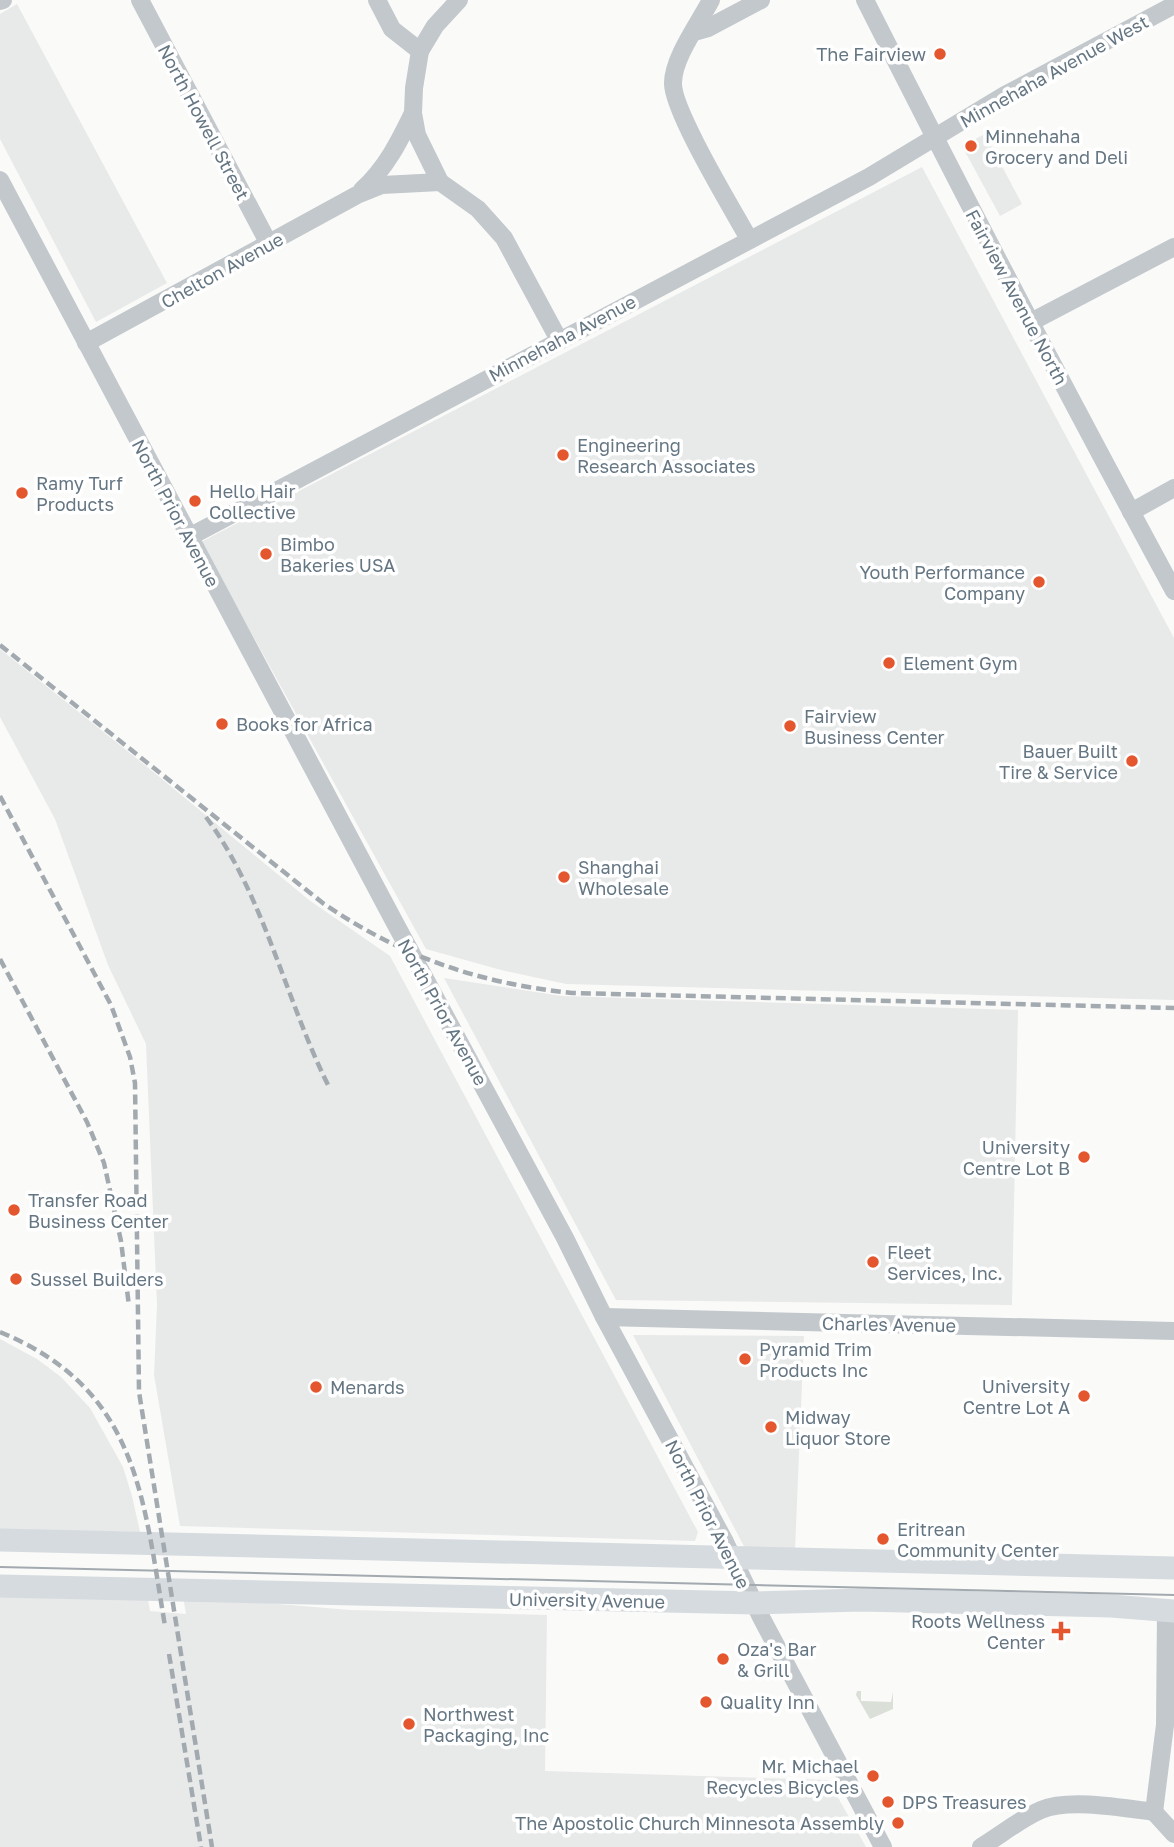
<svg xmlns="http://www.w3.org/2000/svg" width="1174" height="1847" viewBox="0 0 1174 1847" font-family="'Golos Text',sans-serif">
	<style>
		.built { fill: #e8e9e9 }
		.green { fill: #dadfd7 }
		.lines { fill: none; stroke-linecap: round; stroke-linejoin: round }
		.minor { stroke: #c3c8cc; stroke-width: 18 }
		.major { stroke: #d6dbdf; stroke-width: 23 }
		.tram { stroke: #a2aab0; stroke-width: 2 }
		.rail { stroke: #a2aab0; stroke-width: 4.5; stroke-dasharray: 10 5; stroke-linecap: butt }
		.poi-dot { fill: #e4572e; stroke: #fff; stroke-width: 2.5 }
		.labels { text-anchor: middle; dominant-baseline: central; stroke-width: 7; stroke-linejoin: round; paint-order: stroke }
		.poi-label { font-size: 18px; fill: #657683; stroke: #fff; text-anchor: start }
		.street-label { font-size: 18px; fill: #657683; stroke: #fff }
	</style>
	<rect width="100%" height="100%" fill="#fafaf8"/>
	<g class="built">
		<polygon points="17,4 167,283 96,322 0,139 0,14"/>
		<polygon points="985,134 1022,204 1000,216 962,146"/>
		<polygon points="922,167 1174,638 1174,1000 566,984 501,970 426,949 201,542"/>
		<polygon points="0,649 151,770 309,900 390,956 698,1532 695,1541 180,1526 154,1375 157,1305 146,1044 108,965 55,819 0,717"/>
		<polygon points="444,978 562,996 1018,1010 1012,1305 616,1300"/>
		<polygon points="633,1335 804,1336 795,1550 747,1552"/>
		<polygon points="0,1339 37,1359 61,1377 90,1408 123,1467 132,1496 140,1532 0,1530"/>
		<polygon points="0,1595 148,1600 150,1611 186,1614 183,1596 350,1610 547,1615 545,1771 828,1780 866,1847 0,1847"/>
	</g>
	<polygon class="green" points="857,1691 861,1691 861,1701 891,1702 893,1692 893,1709 870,1719 856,1695"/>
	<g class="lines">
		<g class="minor">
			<polyline points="140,0 269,244"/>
			<polyline points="377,0 392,29 420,51 414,88 413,113 417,135 440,182 478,209 504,238 559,340"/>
			<path d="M711 0C699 23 673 58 673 83 672 110 733 210 749 239"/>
			<path d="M865 0C965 198 1068 396 1174 591"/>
			<polyline points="0,1 3,0"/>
			<polyline points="694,32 708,28 761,0"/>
			<polyline points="420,51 435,26 459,0"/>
			<polyline points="0,180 395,923 565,1238 604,1317 724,1540 762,1619 883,1847"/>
			<path d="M362 190C386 168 399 142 413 113"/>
			<polyline points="1031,322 1174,247"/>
			<polyline points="86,343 357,195 382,185 440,182"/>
			<polyline points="1131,512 1174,488"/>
			<polyline points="189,537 869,177 1005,95 1174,5"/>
			<polyline points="604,1317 1174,1331"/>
			<polyline points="1154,1812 1165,1725 1166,1610"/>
			<polyline points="1154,1812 1174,1834"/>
			<path d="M981 1847C1001 1835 1020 1819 1041 1810 1069 1798 1123 1808 1154 1812"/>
		</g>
		<g class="major">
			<polyline points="0,1540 1174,1568"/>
			<polyline points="0,1586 755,1603 861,1600 1111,1606 1174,1611"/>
		</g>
		<polyline class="tram" points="0,1567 1174,1595"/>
		<g class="rail">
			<path d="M0 645 324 904C403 957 477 983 572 993L1174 1008"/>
			<polyline points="0,796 111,1005 130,1057 135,1083 139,1392 212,1847"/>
			<path d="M206 817C265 897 285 999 329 1087"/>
			<polyline points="0,959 87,1122 104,1163 121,1241 129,1306"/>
			<path d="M0 1332C138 1389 143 1496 165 1626"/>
			<polyline points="169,1654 201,1847"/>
		</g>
	</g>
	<g class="poi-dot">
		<circle cx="940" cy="54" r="7"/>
		<circle cx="971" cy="146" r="7"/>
		<circle cx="563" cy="455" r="7"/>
		<circle cx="22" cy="493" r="7"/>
		<circle cx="195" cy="501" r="7"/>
		<circle cx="266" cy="554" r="7"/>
		<circle cx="1039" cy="582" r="7"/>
		<circle cx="889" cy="663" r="7"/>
		<circle cx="222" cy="724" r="7"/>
		<circle cx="790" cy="726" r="7"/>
		<circle cx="1132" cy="761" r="7"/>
		<circle cx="564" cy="877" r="7"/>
		<circle cx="1084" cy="1157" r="7"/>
		<circle cx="14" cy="1210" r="7"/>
		<circle cx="873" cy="1262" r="7"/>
		<circle cx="16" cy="1279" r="7"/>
		<circle cx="745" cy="1359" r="7"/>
		<circle cx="316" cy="1387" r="7"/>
		<circle cx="1084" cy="1396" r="7"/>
		<circle cx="771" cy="1427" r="7"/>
		<circle cx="883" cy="1539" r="7"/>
		<path d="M1057.5 1620.5h7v7h7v7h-7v7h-7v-7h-7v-7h7z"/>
		<circle cx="723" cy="1659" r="7"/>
		<circle cx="706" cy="1702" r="7"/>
		<circle cx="409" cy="1724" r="7"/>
		<circle cx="873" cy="1776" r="7"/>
		<circle cx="888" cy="1802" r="7"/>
		<circle cx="898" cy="1823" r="7"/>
	</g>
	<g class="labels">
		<g class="poi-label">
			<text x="926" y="54" text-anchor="end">The Fairview</text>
			<text x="985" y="136">Minnehaha<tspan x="985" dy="21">Grocery and Deli</tspan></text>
			<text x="577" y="445">Engineering<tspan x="577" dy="21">Research Associates</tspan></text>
			<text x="36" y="483">Ramy Turf<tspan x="36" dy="21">Products</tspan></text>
			<text x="209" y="491">Hello Hair<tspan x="209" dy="21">Collective</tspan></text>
			<text x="280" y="544">Bimbo<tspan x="280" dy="21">Bakeries USA</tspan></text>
			<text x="1025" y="572" text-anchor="end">Youth Performance<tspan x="1025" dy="21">Company</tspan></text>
			<text x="903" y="663">Element Gym</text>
			<text x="804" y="716">Fairview<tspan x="804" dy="21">Business Center</tspan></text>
			<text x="236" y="724">Books for Africa</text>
			<text x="1118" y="751" text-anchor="end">Bauer Built<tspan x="1118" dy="21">Tire &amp; Service</tspan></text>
			<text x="578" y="867">Shanghai<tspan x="578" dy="21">Wholesale</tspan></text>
			<text x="1070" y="1147" text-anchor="end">University<tspan x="1070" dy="21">Centre Lot B</tspan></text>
			<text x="28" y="1200">Transfer Road<tspan x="28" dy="21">Business Center</tspan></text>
			<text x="887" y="1252">Fleet<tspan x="887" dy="21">Services, Inc.</tspan></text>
			<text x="30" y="1279">Sussel Builders</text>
			<text x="759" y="1349">Pyramid Trim<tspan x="759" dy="21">Products Inc</tspan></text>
			<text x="1070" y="1386" text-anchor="end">University<tspan x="1070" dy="21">Centre Lot A</tspan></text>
			<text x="330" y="1387">Menards</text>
			<text x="785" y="1417">Midway<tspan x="785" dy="21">Liquor Store</tspan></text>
			<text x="897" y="1529">Eritrean<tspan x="897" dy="21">Community Center</tspan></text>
			<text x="1045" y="1621" text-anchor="end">Roots Wellness<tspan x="1045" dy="21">Center</tspan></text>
			<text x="737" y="1649">Oza's Bar<tspan x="737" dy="21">&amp; Grill</tspan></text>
			<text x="720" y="1702">Quality Inn</text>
			<text x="423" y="1714">Northwest<tspan x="423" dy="21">Packaging, Inc</tspan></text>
			<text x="859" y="1766" text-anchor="end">Mr. Michael<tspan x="859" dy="21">Recycles Bicycles</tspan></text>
			<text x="902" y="1802">DPS Treasures</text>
			<text x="884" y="1823" text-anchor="end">The Apostolic Church Minnesota Assembly</text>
		</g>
		<g class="street-label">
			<text transform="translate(1054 71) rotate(-29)">Minnehaha Avenue West</text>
			<text transform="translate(204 122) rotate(62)">North Howell Street</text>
			<text transform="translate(222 270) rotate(-29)">Chelton Avenue</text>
			<text transform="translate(1017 297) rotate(62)">Fairview Avenue North</text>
			<text transform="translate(562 338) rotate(-28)">Minnehaha Avenue</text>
			<text transform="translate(176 513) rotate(62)">North Prior Avenue</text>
			<text transform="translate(443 1012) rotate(61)">North Prior Avenue</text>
			<text transform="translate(889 1324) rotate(1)">Charles Avenue</text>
			<text transform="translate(708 1514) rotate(63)">North Prior Avenue</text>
			<text transform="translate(587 1600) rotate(1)">University Avenue</text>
		</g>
	</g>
</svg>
